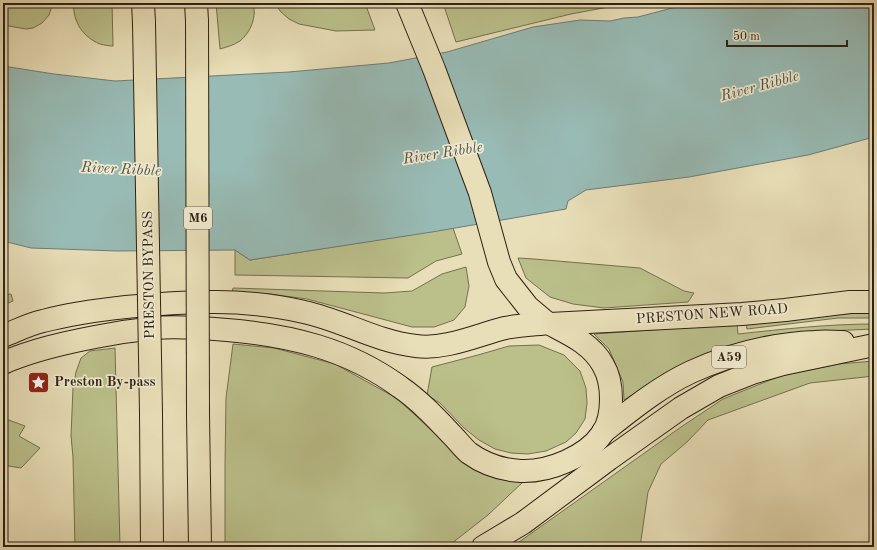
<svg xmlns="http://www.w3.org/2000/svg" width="877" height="550" viewBox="0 0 877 550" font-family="'Old Standard TT',serif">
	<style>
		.green { fill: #bbc08b; stroke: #757050 }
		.water { fill: #98bbb5; stroke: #6e7d75 }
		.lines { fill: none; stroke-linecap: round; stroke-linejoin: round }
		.highway-casing { stroke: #2f2115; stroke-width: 24 }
		.highway { stroke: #e8deb7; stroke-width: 22 }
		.highway-bridge-casing { stroke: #2f2115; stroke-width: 24; stroke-linecap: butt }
		.highway-bridge { stroke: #e8deb7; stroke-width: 22 }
		.labels { text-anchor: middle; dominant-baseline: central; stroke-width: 3.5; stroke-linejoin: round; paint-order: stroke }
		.shield { fill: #f0ead0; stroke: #695d4d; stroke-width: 1 }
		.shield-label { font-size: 13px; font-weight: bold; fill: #2f2115 }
		.street-label { font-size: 14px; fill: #2f2115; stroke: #f0ead0 }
		.poi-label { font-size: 14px; font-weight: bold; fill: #2f2115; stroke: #f0ead0; text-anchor: start }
		.water-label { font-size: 15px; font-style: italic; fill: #4e4f45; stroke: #f0ead0 }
	</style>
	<rect width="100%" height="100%" fill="#e8deb7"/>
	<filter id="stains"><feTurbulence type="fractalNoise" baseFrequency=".005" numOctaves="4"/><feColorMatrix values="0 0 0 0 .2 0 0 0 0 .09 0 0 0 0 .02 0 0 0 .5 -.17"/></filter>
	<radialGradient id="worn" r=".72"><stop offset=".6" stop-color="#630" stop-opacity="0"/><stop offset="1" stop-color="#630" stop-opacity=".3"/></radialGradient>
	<g class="green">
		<polygon points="3,3 53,3 49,15 42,23 33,28 26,29 3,25"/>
		<path d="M73 3H112L113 46C109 46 104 45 100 44 91 41 80 31 77 22 74 16 74 10 73 3Z"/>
		<path d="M216 3H253C257 16 251 32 240 41 234 45 227 47 220 49Z"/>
		<polygon points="275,3 365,3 375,30 336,31 299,24 289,19 280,11"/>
		<polygon points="443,3 630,3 571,14 456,42"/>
		<polygon points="453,228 462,254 436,261 408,278 235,275 235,250 250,260"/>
		<polygon points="518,258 534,259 640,268 684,291 694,293 688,302 604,308 573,304 550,297 526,278"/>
		<polygon points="466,267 469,286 465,307 454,320 434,327 412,327 307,299 270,294 232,293 233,288 384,293 412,291 442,274"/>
		<polygon points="11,294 13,301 3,305 3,295"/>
		<polygon points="874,313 874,318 838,318 747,329 746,323 834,314"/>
		<path d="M737 324 738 334C784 329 829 324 874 324V329L826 331 784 335 738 343 708 353 675 368 624 400 623 382 609 349 594 334Z"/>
		<polygon points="233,344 274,348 335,364 398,399 451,449 481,472 524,481 488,515 447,547 225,547 225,466 226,398"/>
		<polygon points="539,345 564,355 580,371 586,388 587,403 585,419 576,433 566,442 546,451 528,454 511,453 495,449 479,440 464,428 440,403 427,395 432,367 478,355 509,346"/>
		<polygon points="115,348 120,547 75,547 73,457 71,436 73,388 76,372 81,358 90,351"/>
		<polygon points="874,361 874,376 810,383 708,420 687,442 661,464 648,492 640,547 512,547 681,427 723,399 780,376 838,364"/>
		<polygon points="3,418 25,426 19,436 40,448 21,468 3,465"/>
	</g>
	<polygon class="water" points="691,3 874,3 874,137 808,155 689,177 586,190 568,201 566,209 432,232 250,260 235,250 117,251 31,248 3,241 3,66 54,74 115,81 289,72 389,63 447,52 533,27 580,20 610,21 624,18 638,17"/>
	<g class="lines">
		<defs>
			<g id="highway">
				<polyline points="143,3 144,23"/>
				<polyline points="196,3 197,21"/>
				<polyline points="407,3 434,69 480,193 499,262 506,279 528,307 547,323"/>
				<polyline points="550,324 742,314 785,310 850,302 874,302"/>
				<path d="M3 336C16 331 29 324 43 321 70 314 98 310 126 307 185 301 246 298 304 312 342 320 377 342 416 346 445 350 477 335 505 328 518 325 533 325 547 323L550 324C569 334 592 344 603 365 609 375 611 388 611 399 611 411 609 424 602 434 586 457 549 472 521 471 503 470 484 464 469 453 463 448 458 441 452 435 436 418 419 400 400 387 348 349 290 335 227 330 203 328 179 326 155 328 135 330 115 333 95 337 64 343 32 350 3 363"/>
				<polyline points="151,413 152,547"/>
				<polyline points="198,415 200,547"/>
				<path d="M603 432C631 410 659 387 691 372 730 354 772 344 815 342 824 341 834 342 843 342"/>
				<polyline points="483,547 523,523 609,459 681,408 719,386 752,373 783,364 874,345"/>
			</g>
		</defs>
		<use href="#highway" class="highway-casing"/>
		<use href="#highway" class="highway"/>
		<defs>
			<g id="highway-bridge">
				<polyline points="197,21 198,415"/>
				<polyline points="144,23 151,413"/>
			</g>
		</defs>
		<use href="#highway-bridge" class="highway-bridge-casing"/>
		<use href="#highway-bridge" class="highway-bridge"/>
	</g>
	<defs>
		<symbol id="sight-square" viewBox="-11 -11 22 22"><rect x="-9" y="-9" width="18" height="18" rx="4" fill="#8f2418" stroke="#f0ead0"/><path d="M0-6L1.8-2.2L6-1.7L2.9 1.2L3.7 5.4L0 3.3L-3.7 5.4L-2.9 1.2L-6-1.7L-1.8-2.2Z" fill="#fff"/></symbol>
	</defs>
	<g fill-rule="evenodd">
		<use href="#sight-square" x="26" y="370" width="25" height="25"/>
	</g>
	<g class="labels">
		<g class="shield">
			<rect x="184" y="207" width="28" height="22" rx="3"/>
			<rect x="712" y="346" width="34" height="22" rx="3"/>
		</g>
		<g class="shield-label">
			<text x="198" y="218">M6</text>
			<text x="729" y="357">A59</text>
		</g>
		<g class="street-label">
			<text transform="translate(149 275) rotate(-91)">PRESTON BYPASS</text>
			<text transform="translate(712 314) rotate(-4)">PRESTON NEW ROAD</text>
		</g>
		<g class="poi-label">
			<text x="54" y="382">Preston By-pass</text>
		</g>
		<g class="water-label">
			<text transform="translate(760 87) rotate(-15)">River Ribble</text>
			<text transform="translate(443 154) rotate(-9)">River Ribble</text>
			<text transform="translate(121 170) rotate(3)">River Ribble</text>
		</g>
	</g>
	<rect width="877" height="550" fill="none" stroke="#e8deb7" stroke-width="16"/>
	<rect x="4" y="4" width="869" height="542" fill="none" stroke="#2f2115" stroke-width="2"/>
	<rect x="8" y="8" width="861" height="534" fill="none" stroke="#2f2115"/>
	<path d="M727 40v6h120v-6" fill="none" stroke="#2f2115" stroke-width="2"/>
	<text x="733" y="40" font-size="12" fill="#2f2115" stroke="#f0ead0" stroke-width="3" paint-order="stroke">50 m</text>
	<rect width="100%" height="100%" filter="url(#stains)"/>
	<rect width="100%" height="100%" fill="url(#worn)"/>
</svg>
